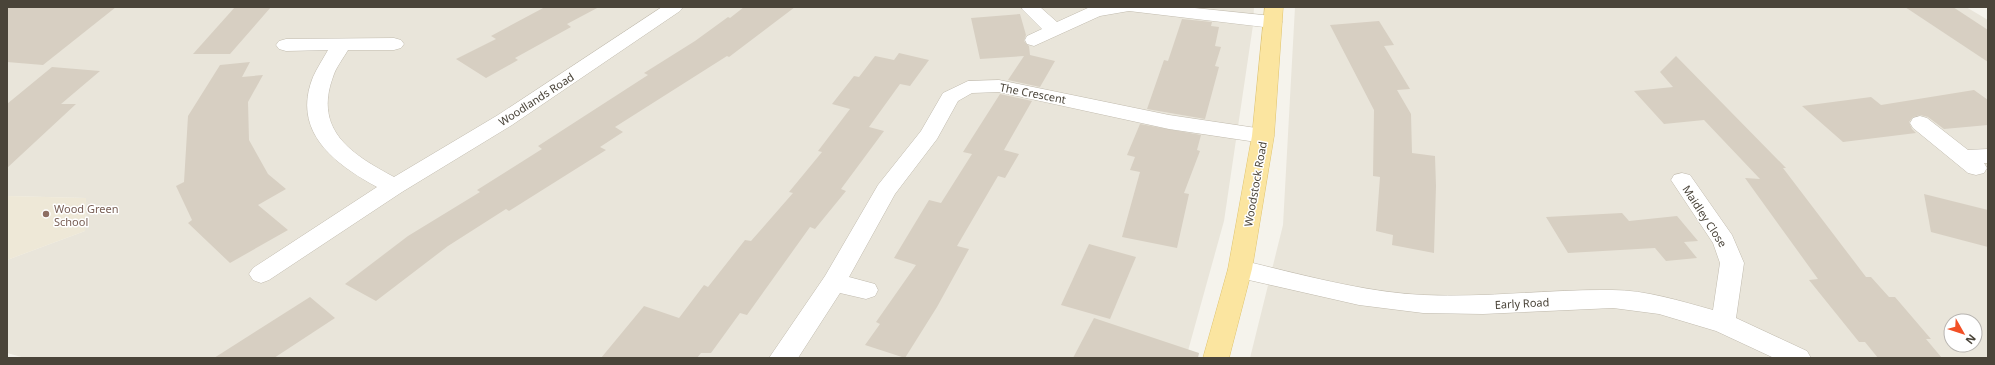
<svg xmlns="http://www.w3.org/2000/svg" width="1995" height="365" viewBox="0 0 1995 365" font-family="'Noto Sans',sans-serif">
	<style>
		.residential { fill: #e9e5da; fill-rule: evenodd }
		.education { fill: #eee8d7 }
		.building { fill: #d7cfc2 }
		.lines { fill: none; stroke-linecap: round; stroke-linejoin: round }
		.minor-casing { stroke: #c1bbae; stroke-width: 1 }
		.major-casing { stroke: #e0c46f; stroke-width: 1 }
		.minor { fill: #fff; fill-rule: evenodd }
		.major { fill: #fbe5a0; fill-rule: evenodd }
		.education-dot { fill: #8d6e63; stroke: #fff; stroke-width: 1.5 }
		.labels { text-anchor: middle; dominant-baseline: central; stroke-width: 3; stroke-linejoin: round; paint-order: stroke }
		.street-label { font-size: 11px; fill: #4a4439; stroke: #fff }
		.education-label { font-size: 11px; fill: #785e54; stroke: #fff; text-anchor: start }
	</style>
	<rect width="100%" height="100%" fill="#f5f3ec"/>
	<g class="residential">
		<polygon points="7,7 1254,7 1253,25 1224,221 1186,358 25,358 7,353 7,260 85,231 86,198 7,196"/>
		<path d="M1295 7H1966L1988 20V358H1250L1283 225ZM1951 321H1975V345H1951Z"/>
	</g>
	<polygon class="education" points="7,196 86,198 85,231 7,260"/>
	<g class="building">
		<polygon points="7,7 116,7 43,65 7,62"/>
		<polygon points="235,7 271,7 230,54 193,54"/>
		<polygon points="545,7 599,7 567,24 571,27 515,58 518,60 486,78 456,59 496,39 491,36"/>
		<polygon points="744,7 795,7 729,57 727,56 615,127 623,132 600,147 606,150 509,211 506,209 448,246 376,301 345,284 408,236 480,192 477,190 542,149 538,146 648,75 644,73 695,41 728,17 730,18"/>
		<polygon points="1905,7 1953,7 1988,30 1988,62"/>
		<polygon points="1020,14 1026,35 1024,41 1029,46 1030,55 1055,61 1040,87 1008,80 1024,56 980,59 971,18"/>
		<polygon points="1182,19 1212,22 1211,26 1219,27 1215,46 1221,47 1215,66 1219,67 1205,119 1147,109 1164,60 1168,61"/>
		<polygon points="1379,21 1394,45 1384,46 1410,89 1397,90 1411,114 1412,153 1435,156 1436,186 1434,253 1392,245 1393,235 1376,231 1380,177 1373,176 1374,110 1330,25"/>
		<polygon points="899,53 929,60 910,86 900,84 869,127 884,131 841,189 846,191 815,229 810,227 747,315 740,313 711,353 701,353 697,358 601,358 644,306 679,318 704,285 708,287 745,240 751,241 793,193 789,192 822,152 818,151 850,109 832,104 854,76 859,77 875,56 894,60"/>
		<polygon points="1676,56 1786,168 1783,168 1866,277 1871,277 1889,297 1895,297 1931,339 1926,339 1942,358 1878,358 1865,342 1859,342 1809,280 1818,279 1745,178 1760,179 1704,120 1664,124 1634,91 1673,87 1660,72"/>
		<polygon points="250,62 242,77 263,75 248,102 249,140 268,174 286,189 258,205 288,230 230,263 188,223 192,220 176,186 184,182 188,116 220,65"/>
		<polygon points="52,67 100,71 61,104 76,104 7,168 7,104"/>
		<polygon points="1974,90 1988,100 1988,125 1944,129 1928,117 1920,115 1913,117 1909,122 1912,129 1916,133 1843,142 1802,106 1871,97 1881,105"/>
		<polygon points="1000,94 1032,101 1004,150 1019,154 1005,178 998,176 957,246 969,249 937,307 905,358 865,345 880,324 876,322 916,265 894,258 929,200 941,203 972,154 963,152"/>
		<polygon points="1140,124 1201,135 1197,150 1200,151 1184,193 1189,194 1177,248 1122,237 1140,172 1130,170 1135,157 1127,155"/>
		<polygon points="1924,194 1988,210 1988,247 1931,232"/>
		<polygon points="1622,213 1629,221 1677,216 1698,241 1684,242 1697,258 1666,261 1655,248 1568,253 1546,217"/>
		<polygon points="1089,244 1136,257 1110,319 1061,305"/>
		<polygon points="310,297 335,318 274,358 214,358"/>
		<polygon points="1094,318 1199,353 1198,358 1073,358"/>
	</g>
	<g class="lines">
		<defs>
			<g id="minor">
				<path d="M662 7H683L680 11 512 125 402 192 269 280 261 283 253 280 249 274 253 268 377 187C335 164 291 132 313 77 317 68 323 59 328 50L286 51 279 49 276 45 279 41 286 39 394 38 401 40 404 44 401 48 394 50H348C343 59 336 67 333 77 313 131 353 155 394 177L498 115Z"/>
				<polygon points="1023,7 1040,7 1057,22 1090,7 1185,7 1273,16 1280,18 1282,22 1280,26 1273,28 1129,11 1100,16 1034,46 1027,44 1025,40 1027,36 1042,29 1022,9"/>
				<polygon points="999,80 1169,115 1263,129 1270,131 1274,136 1270,141 1263,143 1169,129 999,92 972,93 958,101 937,139 895,194 849,277 875,284 878,290 875,296 866,299 840,293 798,358 769,358 825,276 878,185 921,131 943,93 968,81"/>
				<polygon points="1920,116 1927,118 1968,150 1988,149 1988,163 1984,163 1987,168 1984,173 1976,175 1968,173 1913,128 1910,123 1913,118"/>
				<path d="M1682 173 1690 175 1732 235 1744 263 1736 318 1807 351 1811 358H1774L1716 331 1659 314 1613 308 1483 314 1423 313 1359 305 1240 278 1232 275 1228 269 1232 263 1240 260C1300 274 1362 292 1424 295 1487 298 1549 289 1612 290 1646 290 1680 301 1713 310L1720 263 1713 243 1671 180 1674 175Z"/>
			</g>
			<polygon id="major" points="1265,7 1283,7 1274,136 1252,269 1229,358 1203,358 1228,269 1252,136"/>
		</defs>
		<use href="#minor" class="minor-casing"/>
		<use href="#major" class="major-casing"/>
		<use href="#minor" class="minor"/>
		<use href="#major" class="major"/>
	</g>
	<circle class="education-dot" cx="46" cy="214" r="4"/>
	<g class="labels">
		<g class="street-label">
			<text transform="translate(1033 93) rotate(11)">The Crescent</text>
			<text transform="translate(536 99) rotate(-33)">Woodlands Road</text>
			<text transform="translate(1255 184) rotate(-80)">Woodstock Road</text>
			<text transform="translate(1705 216) rotate(57)">Maidley Close</text>
			<text transform="translate(1522 303) rotate(-3)">Early Road</text>
		</g>
		<g class="education-label">
			<text x="54" y="208">Wood Green<tspan x="54" dy="13">School</tspan></text>
		</g>
	</g>
	<rect width="1995" height="365" fill="none" stroke="#4a4439" stroke-width="16"/>
	<g transform="translate(1963 333) rotate(129)"><circle r="19" fill="#ffffff" stroke="#b7b4b0"/>
	<path d="M0-3L7 15L0 10L-7 15Z" fill="#f25026"/>
	<text y="-6" font-size="11" font-weight="bold" text-anchor="middle" fill="#4a4439">N</text>
	</g>
</svg>
